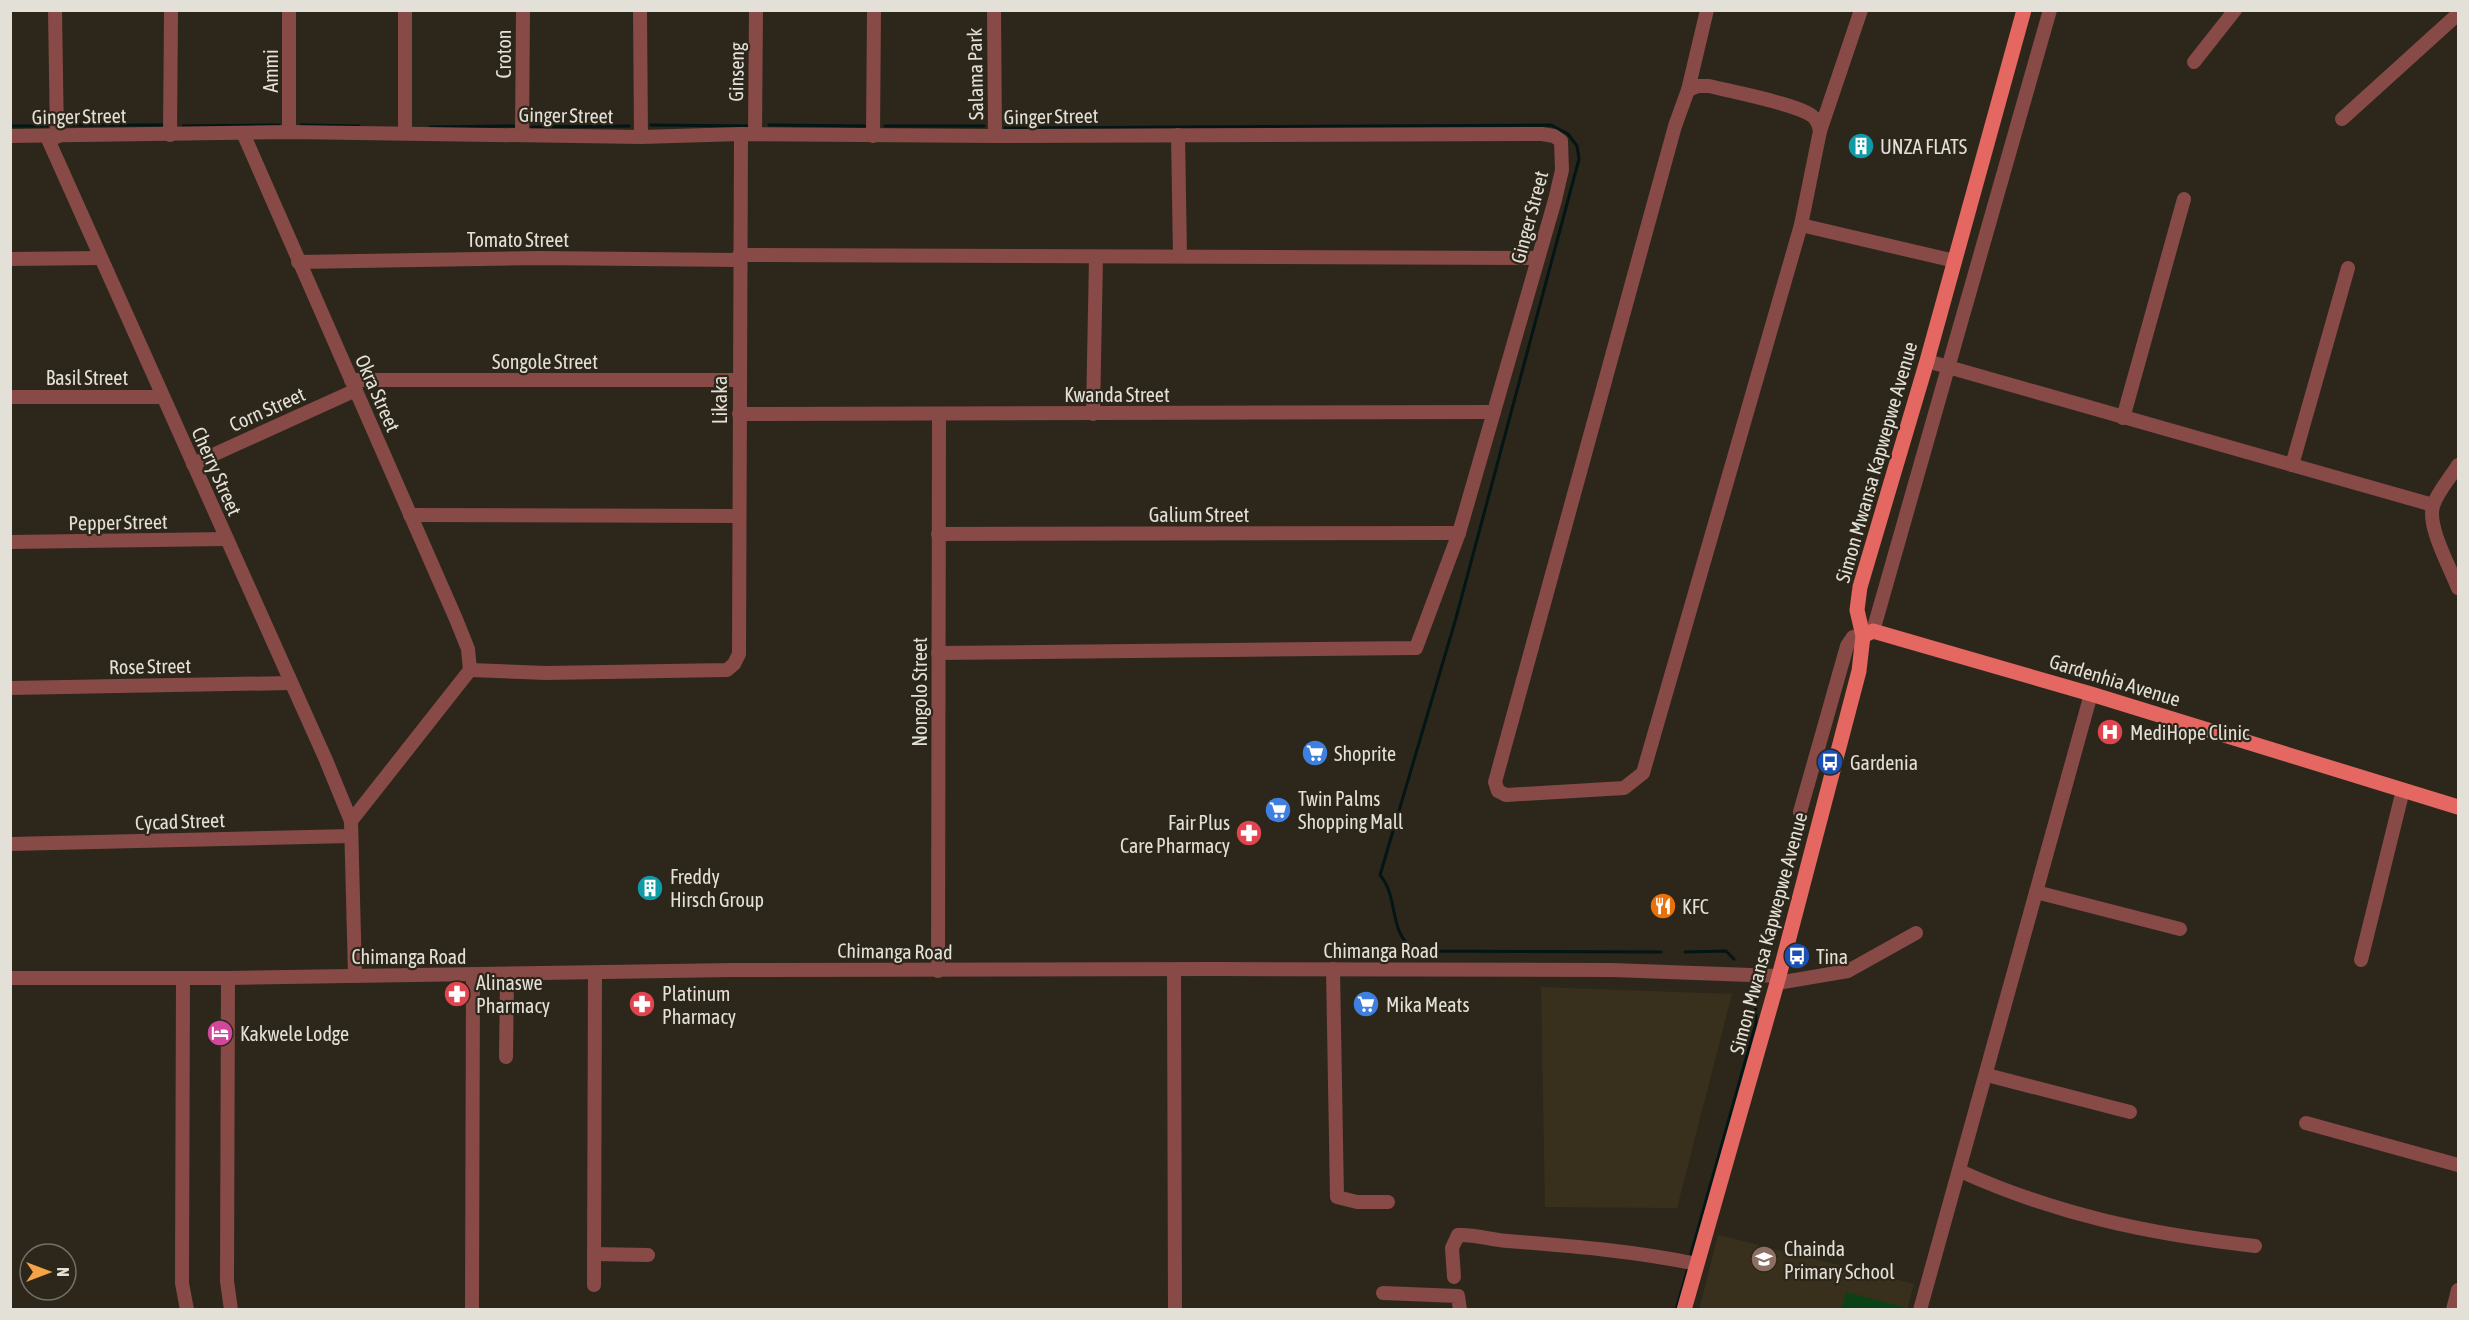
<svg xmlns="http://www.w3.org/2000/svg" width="2469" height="1320" viewBox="0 0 2469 1320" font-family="'Asap Condensed',sans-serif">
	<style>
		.built { fill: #38301d }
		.green { fill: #0a4215 }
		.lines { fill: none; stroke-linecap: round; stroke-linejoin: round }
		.stream { stroke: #031515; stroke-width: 3 }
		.minor { stroke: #874a46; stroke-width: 14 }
		.major { stroke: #e46762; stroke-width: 15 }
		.labels { text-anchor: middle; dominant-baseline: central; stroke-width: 4.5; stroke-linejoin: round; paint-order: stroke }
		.street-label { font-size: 20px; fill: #e3e0d8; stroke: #2c271a }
		.poi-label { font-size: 20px; fill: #e3e0d8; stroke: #2c271a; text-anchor: start }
	</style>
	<rect width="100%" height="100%" fill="#2c271a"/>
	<g class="built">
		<polygon points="1541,987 1732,994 1677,1208 1545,1207"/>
		<polygon points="1718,1235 1914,1284 1907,1309 1699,1310"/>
	</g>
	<polygon class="green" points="1846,1292 1904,1307 1903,1309 1841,1309"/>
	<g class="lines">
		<g class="stream">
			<polyline points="66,125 164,125"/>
			<polyline points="301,125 359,126"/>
			<polyline points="651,125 748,126"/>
			<polyline points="769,125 865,126"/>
			<polyline points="10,126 47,126"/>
			<polyline points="183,126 279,125"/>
			<polyline points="885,126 984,126"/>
			<polyline points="430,127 515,126"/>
			<polyline points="532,127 629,126"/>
			<path d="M1005 128 1551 125 1568 134 1577 146 1579 159 1456 618 1380 875C1400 899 1387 931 1415 951L1661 952"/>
			<polyline points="1685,952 1726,951 1734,959"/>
			<polyline points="1691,1254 1756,1023 1755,990"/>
			<polyline points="1676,1310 1688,1268"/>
		</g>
		<g class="minor">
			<polyline points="55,10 57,137"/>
			<polyline points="405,10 405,133"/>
			<polyline points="640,10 641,137"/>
			<polyline points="994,10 995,136"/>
			<polyline points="1707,10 1688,90 1675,126 1495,782 1498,791 1506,795 1624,788 1643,773 1801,225 1820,131 1861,10"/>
			<polyline points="2194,62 2235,10"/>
			<path d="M1688 90 1698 86H1709C1733 92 1792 103 1811 115 1817 119 1819 125 1820 131"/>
			<polyline points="2342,119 2458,14"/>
			<polyline points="289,132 289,10"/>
			<polyline points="243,133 456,619 468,649 470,670"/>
			<polyline points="522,133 523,10"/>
			<polyline points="755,134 756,10"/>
			<polyline points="170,135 171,10"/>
			<polyline points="1178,135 1180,256"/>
			<polyline points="10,136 289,132 641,137 741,134 995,136 1542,134 1554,136 1561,141 1562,170 1555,200 1459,533 1416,648 938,653"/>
			<polyline points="873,136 874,10"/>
			<polyline points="47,137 326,760 351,821"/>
			<polyline points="1801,225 1955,261"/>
			<polyline points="739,255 1538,258"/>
			<polyline points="10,259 101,258"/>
			<polyline points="298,262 538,258 739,260"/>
			<polyline points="1927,361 2433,505"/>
			<polyline points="351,380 739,380"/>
			<polyline points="10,397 163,397"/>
			<polyline points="739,414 1494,412"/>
			<polyline points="1093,414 1096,257"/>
			<polyline points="2123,418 2184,199"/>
			<polyline points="193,464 356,390"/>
			<polyline points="2292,465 2348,268"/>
			<path d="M2458 465C2451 477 2437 492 2433 506 2427 527 2450 567 2458 588"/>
			<polyline points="410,515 738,516"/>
			<polyline points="938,534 1459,533"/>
			<polyline points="10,542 226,539"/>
			<polyline points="1873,631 2050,10"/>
			<polyline points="470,670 546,673 727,670 734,664 739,654 741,134"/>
			<polyline points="10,688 291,683"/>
			<polyline points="1800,812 1847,646 1853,637 1863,636"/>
			<polyline points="10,844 351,836"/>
			<polyline points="2036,892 2180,929"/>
			<polyline points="2361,960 2403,790"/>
			<polyline points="1333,969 1337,1197 1357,1202 1388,1202"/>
			<polyline points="1174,970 1175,1310"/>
			<polyline points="938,971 939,414"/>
			<polyline points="355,975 351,821 470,670"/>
			<polyline points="10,978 228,978 733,970 1218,969 1612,970 1779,976"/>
			<polyline points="183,978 182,1283 187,1310"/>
			<polyline points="228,978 227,1281 231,1310"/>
			<polyline points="1777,983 1848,971 1916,933"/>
			<polyline points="506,1057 507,975"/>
			<polyline points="1987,1075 2130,1112"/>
			<polyline points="2306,1123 2458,1165"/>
			<path d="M1960 1171C2057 1215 2150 1234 2255 1246"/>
			<polyline points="594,1254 648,1255"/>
			<path d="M1454 1277 1452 1248 1458 1235C1474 1234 1492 1240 1508 1241 1572 1246 1634 1251 1697 1264"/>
			<polyline points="594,1285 595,973"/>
			<polyline points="1383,1293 1458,1296 1460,1310"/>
			<polyline points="472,1310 473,976"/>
			<polyline points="1920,1310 2091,694"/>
			<polyline points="2453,1310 2458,1290"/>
		</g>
		<g class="major">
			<polyline points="1863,636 1873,631 2091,694 2458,807"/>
			<polyline points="1684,1310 1779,976 1859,671 1863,636 1857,610 1860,587 1927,361 2024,10"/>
		</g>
	</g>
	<defs>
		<symbol id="building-disc" viewBox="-11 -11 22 22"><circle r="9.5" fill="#0f9aa8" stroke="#2c271a"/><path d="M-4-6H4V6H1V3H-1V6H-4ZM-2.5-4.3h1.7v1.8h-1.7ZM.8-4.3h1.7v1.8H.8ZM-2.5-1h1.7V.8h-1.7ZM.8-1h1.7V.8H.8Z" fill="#fff"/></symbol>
		<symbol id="hospital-disc" viewBox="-11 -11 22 22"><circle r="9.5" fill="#e0444e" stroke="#2c271a"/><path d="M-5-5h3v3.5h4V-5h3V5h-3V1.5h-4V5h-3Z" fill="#fff"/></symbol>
		<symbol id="supermarket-disc" viewBox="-11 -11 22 22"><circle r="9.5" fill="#3f7fe0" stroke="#2c271a"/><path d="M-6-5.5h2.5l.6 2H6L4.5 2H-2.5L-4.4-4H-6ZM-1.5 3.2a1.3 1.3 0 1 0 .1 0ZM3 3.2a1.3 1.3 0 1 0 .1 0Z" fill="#fff"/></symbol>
		<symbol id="bus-disc" viewBox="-11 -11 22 22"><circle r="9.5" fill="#1a4fb4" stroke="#2c271a"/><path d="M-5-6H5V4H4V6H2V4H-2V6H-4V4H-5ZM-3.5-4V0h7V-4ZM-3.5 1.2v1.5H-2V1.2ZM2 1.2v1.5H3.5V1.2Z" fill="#fff"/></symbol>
		<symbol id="pharmacy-disc" viewBox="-11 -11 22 22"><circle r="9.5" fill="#e0444e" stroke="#2c271a"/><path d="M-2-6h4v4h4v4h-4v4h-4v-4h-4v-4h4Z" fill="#fff"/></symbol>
		<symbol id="restaurant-disc" viewBox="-11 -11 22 22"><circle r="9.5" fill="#e8710a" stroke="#2c271a"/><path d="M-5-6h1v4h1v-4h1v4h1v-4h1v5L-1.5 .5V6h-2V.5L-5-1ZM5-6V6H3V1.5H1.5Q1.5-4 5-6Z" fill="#fff"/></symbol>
		<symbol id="hotel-disc" viewBox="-11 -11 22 22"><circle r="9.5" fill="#d1479c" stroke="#2c271a"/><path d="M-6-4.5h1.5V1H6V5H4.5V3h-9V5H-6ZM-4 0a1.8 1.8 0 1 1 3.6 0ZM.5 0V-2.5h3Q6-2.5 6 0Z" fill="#fff"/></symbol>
		<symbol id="school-disc" viewBox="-11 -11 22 22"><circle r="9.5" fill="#8d6e63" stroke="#2c271a"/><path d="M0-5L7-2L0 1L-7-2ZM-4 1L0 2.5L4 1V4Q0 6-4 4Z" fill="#fff"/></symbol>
	</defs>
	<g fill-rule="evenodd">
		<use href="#building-disc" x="1846" y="131" width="30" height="30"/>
		<use href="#hospital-disc" x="2095" y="717" width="30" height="30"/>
		<use href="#supermarket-disc" x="1300" y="738" width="30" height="30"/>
		<use href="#bus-disc" x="1815" y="747" width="30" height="30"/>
		<use href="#supermarket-disc" x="1263" y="795" width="30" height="30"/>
		<use href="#pharmacy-disc" x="1234" y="818" width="30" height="30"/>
		<use href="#building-disc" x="635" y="873" width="30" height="30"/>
		<use href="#restaurant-disc" x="1648" y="891" width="30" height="30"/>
		<use href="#bus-disc" x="1782" y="941" width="30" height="30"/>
		<use href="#pharmacy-disc" x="442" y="979" width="30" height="30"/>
		<use href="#pharmacy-disc" x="627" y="989" width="30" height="30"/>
		<use href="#supermarket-disc" x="1351" y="989" width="30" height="30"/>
		<use href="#hotel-disc" x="205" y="1018" width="30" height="30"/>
		<use href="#school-disc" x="1749" y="1244" width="30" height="30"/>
	</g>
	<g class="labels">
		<g class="street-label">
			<text transform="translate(503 54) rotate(-90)">Croton</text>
			<text transform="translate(270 71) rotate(-90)">Ammi</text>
			<text transform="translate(736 72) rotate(-89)">Ginseng</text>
			<text transform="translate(975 74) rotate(-91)">Salama Park</text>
			<text transform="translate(566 115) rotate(1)">Ginger Street</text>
			<text transform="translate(79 116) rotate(-1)">Ginger Street</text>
			<text transform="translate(1051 116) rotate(-1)">Ginger Street</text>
			<text transform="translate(1529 217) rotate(-75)">Ginger Street</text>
			<text x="518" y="239">Tomato Street</text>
			<text x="545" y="361">Songole Street</text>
			<text x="87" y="377">Basil Street</text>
			<text transform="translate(378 393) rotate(66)">Okra Street</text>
			<text x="1117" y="394">Kwanda Street</text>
			<text transform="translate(719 400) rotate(-90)">Likaka</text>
			<text transform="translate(267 409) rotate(-24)">Corn Street</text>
			<text transform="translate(1876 462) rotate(-74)">Simon Mwansa Kapwepwe Avenue</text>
			<text transform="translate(217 471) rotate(66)">Cherry Street</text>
			<text x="1199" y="514">Galium Street</text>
			<text transform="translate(118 522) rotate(-1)">Pepper Street</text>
			<text transform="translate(150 666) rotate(-1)">Rose Street</text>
			<text transform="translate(2115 680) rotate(17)">Gardenhia Avenue</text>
			<text transform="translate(919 692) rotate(-90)">Nongolo Street</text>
			<text transform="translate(180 821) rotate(-2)">Cycad Street</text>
			<text transform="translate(1768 933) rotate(-75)">Simon Mwansa Kapwepwe Avenue</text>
			<text x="1381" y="950">Chimanga Road</text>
			<text transform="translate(895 951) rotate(1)">Chimanga Road</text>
			<text x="409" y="956">Chimanga Road</text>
		</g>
		<g class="poi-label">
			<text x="1880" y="146">UNZA FLATS</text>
			<text x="2130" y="732">MediHope Clinic</text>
			<text x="1334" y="753">Shoprite</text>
			<text x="1850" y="762">Gardenia</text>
			<text x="1298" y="798">Twin Palms<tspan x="1298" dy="23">Shopping Mall</tspan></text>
			<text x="1230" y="822" text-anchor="end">Fair Plus<tspan x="1230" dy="23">Care Pharmacy</tspan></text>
			<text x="670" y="876">Freddy<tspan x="670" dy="23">Hirsch Group</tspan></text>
			<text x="1682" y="906">KFC</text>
			<text x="1816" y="956">Tina</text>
			<text x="476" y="982">Alinaswe<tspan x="476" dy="23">Pharmacy</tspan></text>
			<text x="662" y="993">Platinum<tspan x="662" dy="23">Pharmacy</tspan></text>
			<text x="1386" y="1004">Mika Meats</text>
			<text x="240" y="1033">Kakwele Lodge</text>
			<text x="1784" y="1248">Chainda<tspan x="1784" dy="23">Primary School</tspan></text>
		</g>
	</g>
	<rect width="2469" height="1320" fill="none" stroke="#e3e0d8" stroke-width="24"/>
	<g transform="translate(48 1272) rotate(90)"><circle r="28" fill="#2c271a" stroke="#757166" stroke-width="1.5"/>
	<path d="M0-4.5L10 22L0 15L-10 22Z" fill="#f6a247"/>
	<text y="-9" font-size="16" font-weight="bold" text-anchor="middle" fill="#e3e0d8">N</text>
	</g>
</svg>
